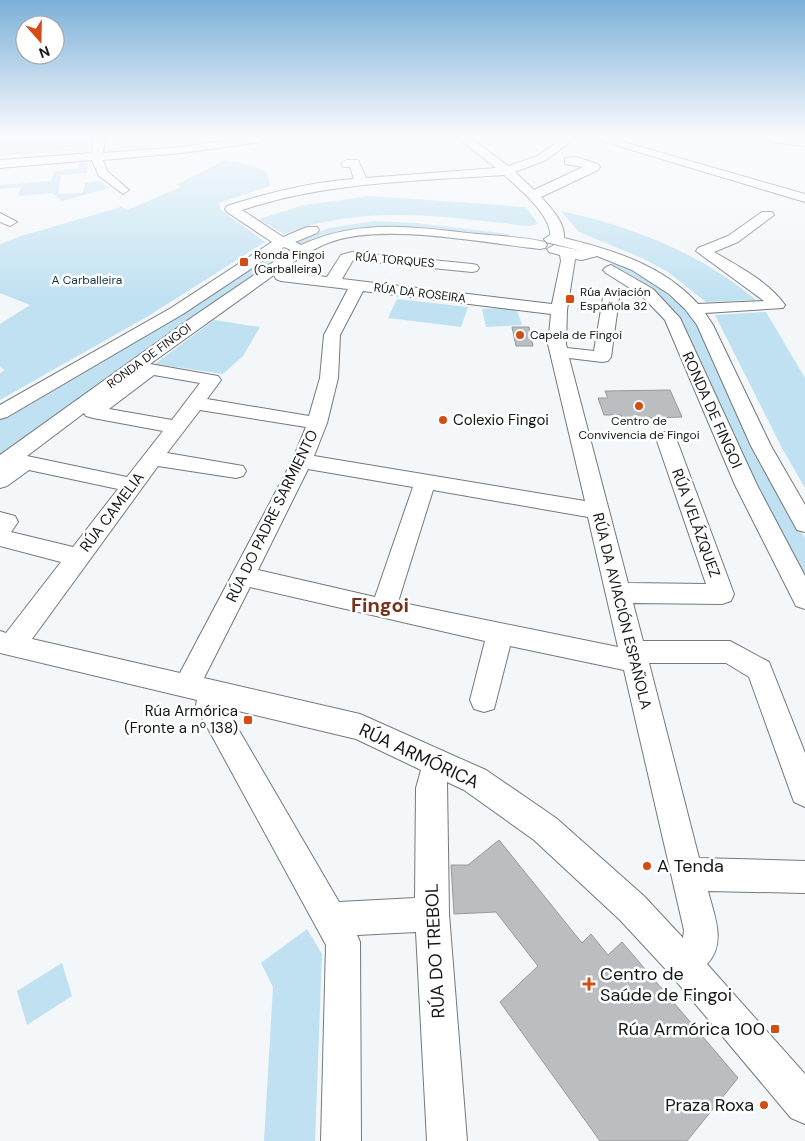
<svg xmlns="http://www.w3.org/2000/svg" width="805" height="1141" viewBox="0 0 805 1141" font-family="'DM Sans',sans-serif">
	<style>
		.green { fill: #c0e1f2 }
		.building { fill: #babec1; stroke: #969a9d }
		.lines { fill: none; stroke-linecap: round; stroke-linejoin: round }
		.minor-casing { stroke: #75797b; stroke-width: 2 }
		.minor { fill: #fff; fill-rule: evenodd }
		.poi-dot { fill: #d24c14; stroke: #fff; stroke-width: 2 }
		.labels { text-anchor: middle; dominant-baseline: central; stroke-width: 5; stroke-linejoin: round; paint-order: stroke }
		.far-poi-label { font-size: 12px; fill: #151717; stroke: #fff; text-anchor: start }
		.far-street-label { font-size: 12px; fill: #151717; stroke: #fff }
		.far-park-label { font-size: 12px; fill: #0f374a; stroke: #fff }
		.street-label { font-size: 15px; fill: #151717; stroke: #fff }
		.poi-label { font-size: 15px; fill: #151717; stroke: #fff; text-anchor: start }
		.near-street-label { font-size: 18px; fill: #151717; stroke: #fff }
		.near-poi-label { font-size: 18px; fill: #151717; stroke: #fff; text-anchor: start }
		.district-label { font-size: 20px; font-weight: bold; fill: #75331c; stroke: #fff }
	</style>
	<rect width="100%" height="100%" fill="#f3f7fa"/>
	<g class="green">
		<polygon points="0,139 90,139 87,148 78,150 0,156"/>
		<polygon points="225,160 246,164 267,172 270,186 219,203 221,210 265,242 150,315 0,400 0,373 5,370 0,367 0,324 30,305 0,293 0,244 21,236 121,207 127,210 181,187 178,184"/>
		<polygon points="80,162 88,164 87,173 61,175 58,194 83,193 85,183 100,181 109,188 62,201 52,193 18,196 21,187 0,189 0,185 51,181 55,171 78,169"/>
		<path d="M370 196 526 207 538 224 529 226C446 217 364 203 284 234L259 219 304 205Z"/>
		<path d="M561 211C633 227 699 252 756 300L706 302 668 272 642 258 579 232Z"/>
		<polygon points="373,221 416,223 509,234 507,239 413,228 322,237 304,244 298,243 296,240 330,228"/>
		<polygon points="279,250 285,250 286,255 0,457 0,418"/>
		<polygon points="616,261 656,285 683,308 699,325 753,444 805,538 805,581 745,469 684,328 645,286 610,265"/>
		<polygon points="397,299 468,307 461,327 388,318"/>
		<polygon points="500,308 517,310 522,325 486,327 482,309"/>
		<polygon points="766,312 805,378 805,488 782,448 715,315"/>
		<polygon points="214,320 260,327 243,356 223,374 155,364"/>
		<polygon points="307,929 322,954 315,1141 264,1141 273,987 261,963"/>
		<polygon points="62,963 72,996 27,1025 17,991"/>
	</g>
	<g class="building">
		<polygon points="512,327 529,327 533,346 516,346"/>
		<polygon points="670,390 682,417 622,419 621,415 604,415 598,398 608,398 605,391"/>
		<polygon points="499,840 582,943 591,934 608,955 622,942 738,1078 687,1141 600,1141 500,1002 538,966 496,912 454,914 451,865 468,865"/>
	</g>
	<g class="lines">
		<defs>
			<g id="minor">
				<polygon points="93,139 105,139 103,153 182,147 235,139 266,139 261,142 182,153 103,160 107,171 129,190 123,194 99,176 92,160 0,168 0,160 92,153"/>
				<path d="M459 139H472L508 166 538 156 561 139H574L546 160 515 172 534 190 583 167 565 164V158L576 157 598 164 600 167 598 170 541 197C551 208 565 222 564 238 613 250 663 265 698 304L764 301 696 251 698 248 728 236 762 212H772L774 215 738 242 714 252C738 266 769 282 785 305L783 308 705 313 713 325 771 446 805 505V532L797 530 751 446 697 325 685 309 669 294 632 270 597 256 582 260 575 259 567 310 566 344 567 348 594 351 603 298 611 293 617 295 619 298 611 357 608 361 602 362 569 358 628 583 706 584 656 438 659 433 666 432 673 433 676 438 734 594 731 601 722 604 633 603 643 641H730L769 662 805 753V807L794 802 749 677 726 663H649L699 858 805 861V893L708 891C714 915 727 943 707 964L805 1074V1124L791 1118 671 975 620 920 534 840 464 790 447 782 449 914 467 1141H427L416 932 357 935 360 942 361 1141H321L326 945 200 714 196 705 197 700 0 653V631L6 633 61 562 0 546V512L15 516 18 522 11 532 73 547 118 489 29 470 7 486 0 488V455L191 318 291 250 284 247 183 314 7 417 0 419V405L171 308 272 242 227 212 225 209 227 206C268 193 311 182 354 179L350 167H343L341 164 347 160H358L366 178 496 168ZM504 175C518 187 551 215 550 235L544 239 546 242 582 251 554 245 547 249 549 252 560 255 561 261 552 304 342 279 353 260 472 272 477 271 479 268 477 265 472 264 352 252 341 255 327 277 279 272C295 261 310 250 328 243 382 222 481 243 540 249L545 248 547 245 545 242C523 237 499 236 477 234 414 227 360 218 301 245L295 242 317 233 319 230 317 227H307L283 237 242 210C326 182 416 181 504 175ZM274 275 276 279 281 281 348 289 324 335 320 378 309 416 207 399 221 380 218 376 150 364ZM363 291 551 314 548 344 585 501 314 456 327 423 338 378 340 335ZM154 375 200 383 172 420 109 409ZM200 410 306 427 292 461 180 673 32 639 158 466 236 478 243 476 246 471 243 466 167 453ZM84 413 86 416 93 418 163 431 127 477 27 456ZM308 469 413 487 375 597 258 570ZM433 490 588 517 618 647 398 602ZM250 587 485 641 470 700 474 709 484 712 494 709 510 646 624 670 684 930 683 938 644 896 556 818 486 770 360 714 204 678ZM226 708 356 739 421 770 416 788 415 898 339 902Z"/>
				<polygon points="595,139 613,139 805,194 805,202"/>
				<polygon points="767,139 805,140 805,146 772,142"/>
				<polygon points="0,213 17,222 10,226 0,222"/>
				<polygon points="611,265 653,289 680,318 757,485 805,576 805,609 796,606 735,485 665,320 641,295 606,273 603,270 606,267"/>
			</g>
		</defs>
		<use href="#minor" class="minor-casing"/>
		<use href="#minor" class="minor"/>
	</g>
	<linearGradient id="sky" x2="0" y2="1"><stop stop-color="#7cb0d9"/><stop offset="0.46" stop-color="#fafbfd"/><stop offset="1" stop-color="#fafbfd" stop-opacity="0"/></linearGradient>
	<rect width="805" height="299" fill="url(#sky)"/>
	<g class="poi-dot">
		<rect x="239" y="257" width="10" height="10" rx="2.5"/>
		<rect x="565" y="294" width="10" height="10" rx="2.5"/>
		<circle cx="520" cy="335" r="5"/>
		<circle cx="639" cy="406" r="5"/>
		<circle cx="443" cy="420" r="5"/>
		<rect x="243" y="715" width="10" height="10" rx="2.5"/>
		<circle cx="647" cy="866" r="5"/>
		<path d="M586.5 976.5h5v5h5v5h-5v5h-5v-5h-5v-5h5z"/>
		<rect x="770" y="1024" width="10" height="10" rx="2.5"/>
		<circle cx="764" cy="1105" r="5"/>
	</g>
	<g class="labels">
		<g class="far-poi-label">
			<text x="254" y="255">Ronda Fingoi<tspan x="254" dy="14">(Carballeira)</tspan></text>
			<text x="580" y="292">Rúa Aviación<tspan x="580" dy="14">Española 32</tspan></text>
			<text x="530" y="335">Capela de Fingoi</text>
			<text x="639" y="421" text-anchor="middle">Centro de<tspan x="639" dy="14">Convivencia de Fingoi</tspan></text>
		</g>
		<g class="far-street-label">
			<text transform="translate(395 260) rotate(5)">RÚA TORQUES</text>
			<text transform="translate(420 293) rotate(7)">RÚA DA ROSEIRA</text>
			<text transform="translate(149 356) rotate(-36)">RONDA DE FINGOI</text>
		</g>
		<g class="far-park-label">
			<text x="87" y="280">A Carballeira</text>
		</g>
		<g class="street-label">
			<text transform="translate(712 410) rotate(66)">RONDA DE FINGOI</text>
			<text transform="translate(112 512) rotate(-53)">RÚA CAMELIA</text>
			<text transform="translate(272 516) rotate(-64)">RÚA DO PADRE SARMIENTO</text>
			<text transform="translate(696 523) rotate(70)">RÚA VELÁZQUEZ</text>
			<text transform="translate(622 611) rotate(76)">RÚA DA AVIACIÓN ESPAÑOLA</text>
		</g>
		<g class="poi-label">
			<text x="453" y="420">Colexio Fingoi</text>
			<text x="238" y="711" text-anchor="end">Rúa Armórica<tspan x="238" dy="17">(Fronte a nº 138)</tspan></text>
		</g>
		<g class="near-street-label">
			<text transform="translate(419 756) rotate(25)">RÚA ARMÓRICA</text>
			<text transform="translate(435 951) rotate(-93)">RÚA DO TREBOL</text>
		</g>
		<g class="near-poi-label">
			<text x="657" y="866">A Tenda</text>
			<text x="600" y="974">Centro de<tspan x="600" dy="21">Saúde de Fingoi</tspan></text>
			<text x="765" y="1029" text-anchor="end">Rúa Armórica 100</text>
			<text x="754" y="1105" text-anchor="end">Praza Roxa</text>
		</g>
		<g class="district-label">
			<text x="380" y="605">Fingoi</text>
		</g>
	</g>
	<g transform="translate(40 40) rotate(160)"><circle r="24" fill="#ffffff" stroke="#a1a2a2"/>
	<path d="M0-4L9 19L0 12L-9 19Z" fill="#d24c14"/>
	<text y="-8" font-size="14" font-weight="bold" text-anchor="middle" fill="#151717">N</text>
	</g>
</svg>
